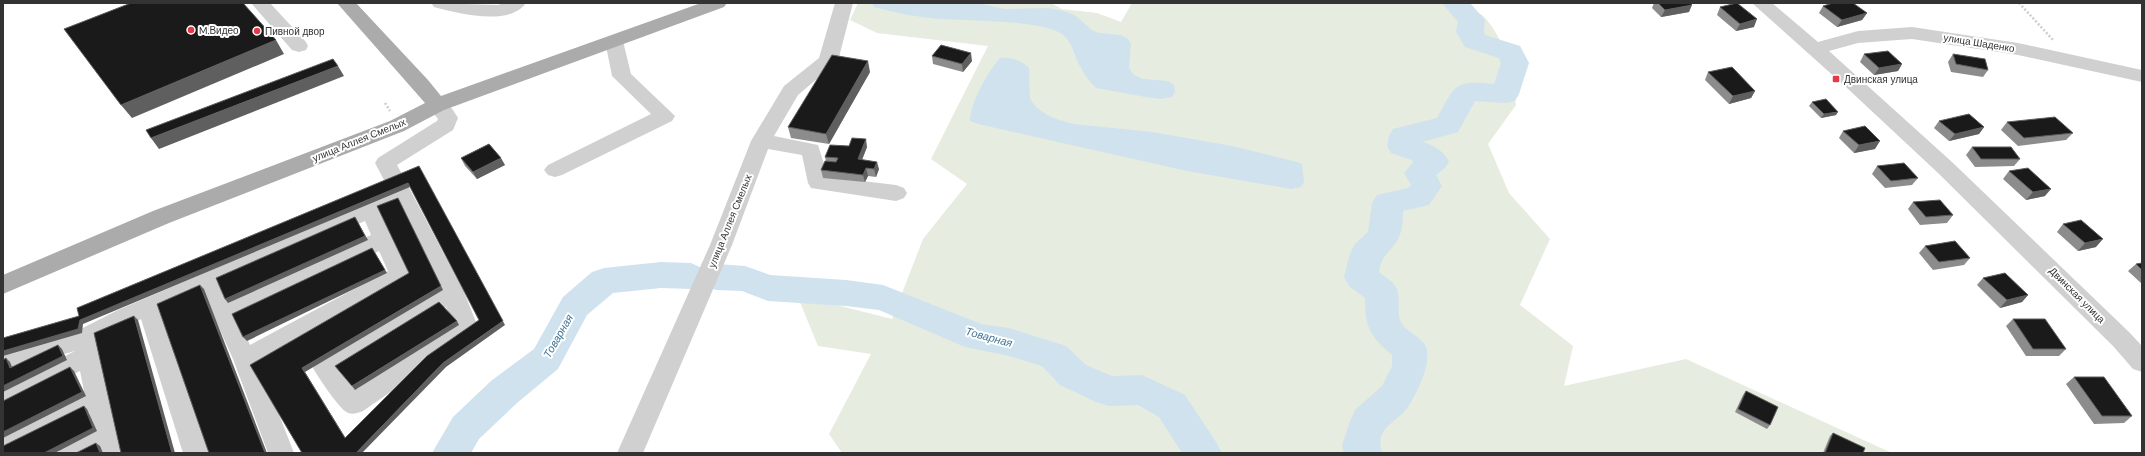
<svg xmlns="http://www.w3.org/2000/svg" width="2145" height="456" viewBox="0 0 2145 456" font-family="'DM Sans',sans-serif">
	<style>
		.green { fill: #e6ecdf }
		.water { fill: #cfe2ee }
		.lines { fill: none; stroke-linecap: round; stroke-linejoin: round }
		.river { fill: #cfe2ee; fill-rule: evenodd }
		.path { stroke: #cdcdcd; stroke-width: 2.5; stroke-dasharray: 2 2; stroke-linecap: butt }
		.minor { fill: #d0d0d0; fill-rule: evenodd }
		.major { fill: #ababab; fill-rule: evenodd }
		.wall { fill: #8c8c8c }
		.shaded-wall { fill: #5f5f5f }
		.building { fill: #1a1a1a; stroke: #5f5f5f }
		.poi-dot { fill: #e63946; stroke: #fff; stroke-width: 1.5 }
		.labels { text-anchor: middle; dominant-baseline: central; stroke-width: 4; stroke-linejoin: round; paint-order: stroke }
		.poi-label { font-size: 10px; fill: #333; stroke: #fff; text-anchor: start }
		.street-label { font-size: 10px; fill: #333; stroke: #fff }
		.water-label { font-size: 11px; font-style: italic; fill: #3f7597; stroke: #fff }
	</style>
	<rect width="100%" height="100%" fill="#fff"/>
	<path class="green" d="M858 3H1051L1062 9 1097 13 1121 22 1132 3H1464C1469 10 1481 12 1486 19 1508 46 1512 72 1516 105L1488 144 1509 193 1550 239 1520 305 1573 346 1564 386 1686 359 1892 453H842L829 434 871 354 818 346 797 295 892 319 923 239 967 184 931 159 988 46 877 33 850 20Z"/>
	<g class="water">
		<path d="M872 3H977L1004 9 1049 8 1067 12 1076 16 1092 30 1099 33 1121 35 1128 39 1131 44 1129 68 1134 75 1143 79 1168 81 1174 85 1175 92 1172 97 1161 99 1146 97 1096 88C1090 82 1085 76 1081 68 1074 57 1073 42 1062 34 1042 20 970 21 944 19 920 18 897 13 874 7Z"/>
		<path d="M1000 58C1011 57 1021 60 1029 68L1030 99 1036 107 1047 115 1059 120 1073 124 1152 132 1232 146 1297 162 1302 164 1304 182 1301 187 1291 189 1187 171 978 124 970 121C970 104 988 71 1000 58Z"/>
	</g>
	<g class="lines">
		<g class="river">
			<path d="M1442 3H1470L1485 20 1484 32 1485 35 1520 46 1529 63 1519 94 1515 101 1505 103 1475 101 1458 132 1422 142C1434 145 1442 150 1449 161L1445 168 1436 175 1442 186 1429 205 1403 211C1403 223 1402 236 1394 245 1385 258 1382 255 1379 272 1383 276 1389 279 1393 283 1404 294 1394 312 1402 324 1409 334 1421 336 1426 347 1432 363 1417 393 1408 407 1397 423 1374 427 1382 453H1344L1342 446 1350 421 1355 410 1382 386 1392 366V355C1370 336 1365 328 1365 298L1349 286 1344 277 1350 254 1354 245 1368 232 1372 203 1377 195 1408 188 1411 185 1404 173 1414 161 1391 153 1387 146 1389 136 1393 129 1437 118C1456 84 1454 80 1494 84L1501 63 1499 58 1465 47 1456 32 1458 22Z"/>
			<polygon points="661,262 691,263 704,269 716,264 745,266 770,275 846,280 883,285 981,324 1009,328 1066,346 1086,365 1112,376 1142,375 1185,395 1216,442 1222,453 1182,453 1159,417 1138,405 1109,406 1096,402 1060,385 1042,366 1009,356 965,347 879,310 846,306 768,301 742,291 716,290 703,284 691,289 661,288 613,293 587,315 558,369 517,403 479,439 471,453 432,453 453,417 491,381 534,349 563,297 592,272 604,268"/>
		</g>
		<g class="path">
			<polyline points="2019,3 2054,41"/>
			<polyline points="385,103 390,111"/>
		</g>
		<g class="minor">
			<polygon points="251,3 270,3 306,42 308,46 306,50 299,52 292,50"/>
			<path d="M431 3 498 5 503 3H526C509 27 457 13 434 7Z"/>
			<polygon points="835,3 853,3 838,61 798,95 774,136 818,145 828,177 896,185 904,188 907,193 904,198 896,201 811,188 808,183 802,155 768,149 732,245 643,453 617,453 710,245 751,141 784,86 819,58"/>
			<polygon points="1752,3 1772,3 1818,42 1858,31 1912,27 2018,43 2142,70 2142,82 2018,55 1912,39 1858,43 1829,51 1952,162 2129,332 2142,346 2142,372 2133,369 2113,346 1937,172 1847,88"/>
			<polygon points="614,35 621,37 623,41 631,74 675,116 672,121 562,175 555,177 548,175 544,170 548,165 651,114 612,76 605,41 607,37"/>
			<path d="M437 98C447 101 453 109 458 118L453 130 397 165 464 292 478 327 474 334 363 411C357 413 351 416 345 411 337 405 318 377 313 368L316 361 439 289 398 207 383 214 412 274 409 280 259 363 294 453H268L233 359 203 292 162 310 209 453H183L141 319 97 343 125 453H99V451L95 453H58L62 445 93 429 89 412 12 453H3V433L84 391 80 371 3 409V387L75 351 3 371V351L77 331 118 310 391 193 375 163 378 158 437 121 438 119 427 105 430 100ZM365 221 371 235 230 300 222 284ZM379 251 388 271 250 345 238 317ZM446 307 453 324 357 389 341 370Z"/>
		</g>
		<polygon class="major" points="337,3 356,3 428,80 441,96 701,3 727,3 724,7 444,110 404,131 169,223 3,294 3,275 153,211 390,121 425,103"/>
	</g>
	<g class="wall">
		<polygon points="1654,3 1690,3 1689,12 1661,17 1652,8"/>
		<polygon points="1823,6 1867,13 1862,20 1837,27 1819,13"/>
		<polygon points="1720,7 1754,27 1736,31 1717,15"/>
		<polygon points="1864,54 1902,64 1898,71 1874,75 1860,62"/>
		<polygon points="1953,54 1988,70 1983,77 1951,72 1948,62"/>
		<polygon points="932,56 972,61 963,72 933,64"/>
		<polygon points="870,72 829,144 791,138 788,127"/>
		<polygon points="1708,72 1755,91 1751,98 1729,104 1705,80"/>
		<polygon points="1812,102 1836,115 1821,118 1809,106"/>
		<polygon points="1939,121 1984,127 1979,134 1949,141 1934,128"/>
		<polygon points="2007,122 2073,133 2066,140 2018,146 2001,130"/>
		<polygon points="1843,131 1875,149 1854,153 1839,138"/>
		<polygon points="849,146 867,147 862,160 879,169 876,177 868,176 865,182 823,178 821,170 826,161 825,157"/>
		<polygon points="1972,147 2020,159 2014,166 1975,167 1966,155"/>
		<polygon points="461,158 505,165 477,179 465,166"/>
		<polygon points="1877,166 1918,178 1912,185 1885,188 1872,174"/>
		<polygon points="2009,171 2045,196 2026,200 2003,179"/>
		<polygon points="1913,202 1953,215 1947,223 1920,225 1908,209"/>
		<polygon points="2063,224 2096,247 2078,251 2057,232"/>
		<polygon points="1925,246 1970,258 1964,265 1933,270 1919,253"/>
		<polygon points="2142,263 2142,284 2128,271 2136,264"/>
		<polygon points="1983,278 2028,295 2022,302 2000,308 1977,285"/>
		<polygon points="2013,319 2066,349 2059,356 2026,356 2006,326"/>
		<polygon points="2074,377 2132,416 2124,423 2094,424 2066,384"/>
		<polygon points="1746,391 1770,425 1767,429 1735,412 1743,395"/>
		<polygon points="1833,433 1863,453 1823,453 1830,436"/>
	</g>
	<g class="shaded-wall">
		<polygon points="1692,5 1689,12 1661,17 1665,10"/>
		<polygon points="1867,13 1862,20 1837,27 1842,20"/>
		<polygon points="1757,19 1754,27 1736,31 1740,24"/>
		<polygon points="276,40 284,54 132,118 121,105"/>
		<polygon points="971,53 972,61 963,72 962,64"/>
		<polygon points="868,61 870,72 829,144 826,134"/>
		<polygon points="1902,64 1898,71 1874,75 1879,68"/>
		<polygon points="338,66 344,76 159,149 151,138"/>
		<polygon points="1755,91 1751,98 1729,104 1733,96"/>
		<polygon points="1838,112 1836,115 1821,118 1824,114"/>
		<polygon points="1984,127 1979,134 1949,141 1955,134"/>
		<polygon points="866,139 867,147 859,167 858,159"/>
		<polygon points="1880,141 1875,149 1854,153 1859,145"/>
		<polygon points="501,158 505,165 477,179 473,172"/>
		<polygon points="877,162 879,169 876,177 874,169"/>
		<polygon points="419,166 505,325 446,367 362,453 356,453 443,363 503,321"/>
		<polygon points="866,168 868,176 865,182 863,175"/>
		<polygon points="408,183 410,187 83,324 82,333 3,356 3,351"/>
		<polygon points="2051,189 2045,196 2026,200 2033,192"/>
		<polygon points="398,198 443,290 305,372 348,442 345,438 302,368 441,286"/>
		<polygon points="357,221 368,240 228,303 225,299"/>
		<polygon points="2103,239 2096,247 2078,251 2085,243"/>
		<polygon points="372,248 387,273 247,341 243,337"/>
		<polygon points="200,285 204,289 267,453 265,453"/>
		<polygon points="2028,295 2022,302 2000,308 2007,300"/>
		<polygon points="134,316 138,320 175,453 172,453"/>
		<polygon points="457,321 459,325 355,390 352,386"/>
		<polygon points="58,345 62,349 67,360 3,392 3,386"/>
		<polygon points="6,358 10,362 14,372 10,368"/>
		<polygon points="70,367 74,371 86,396 3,438 3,432"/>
		<polygon points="84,406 87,409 97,431 55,453 44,453"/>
		<polygon points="96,443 100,446 103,453 100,453"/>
	</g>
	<g class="building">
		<polygon points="131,3 243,3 276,40 121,105 64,29"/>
		<polygon points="1658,3 1690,3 1692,5 1665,10"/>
		<polygon points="1737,3 1757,19 1740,24 1720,7"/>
		<polygon points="1833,3 1853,3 1867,13 1842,20 1823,6"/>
		<polygon points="941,45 971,53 962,64 932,56"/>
		<polygon points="1888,51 1902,64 1879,68 1864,54"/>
		<polygon points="1953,54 1985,59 1988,70 1956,64"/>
		<polygon points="832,55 868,61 826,134 788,127"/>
		<polygon points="333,59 338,66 151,138 146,130"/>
		<polygon points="1732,67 1755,91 1733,96 1708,72"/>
		<polygon points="1826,99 1838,112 1824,114 1812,102"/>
		<polygon points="1969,114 1984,127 1955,134 1939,121"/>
		<polygon points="2055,117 2073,133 2024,138 2007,122"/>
		<polygon points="1865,126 1880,141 1859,145 1843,131"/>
		<polygon points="852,138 866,139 858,159 877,162 874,169 866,168 863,175 821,170 825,161 836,162 838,158 825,157 830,145 849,146"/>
		<polygon points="489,144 501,158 473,172 461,158"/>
		<polygon points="1972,147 2011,147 2020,159 1981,159"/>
		<polygon points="1904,163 1918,178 1891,181 1877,166"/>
		<polygon points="419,166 503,321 443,363 356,453 302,453 250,365 409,273 377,206 398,198 441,286 302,368 345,438 427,356 479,320 408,183 80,320 78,329 3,351 3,338 79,316 77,308"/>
		<polygon points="2028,168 2051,189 2033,192 2009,171"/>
		<polygon points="1940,200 1953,215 1926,217 1913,202"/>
		<polygon points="355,217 365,236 225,299 216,278"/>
		<polygon points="2081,220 2103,239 2085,243 2063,224"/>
		<polygon points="1955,241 1970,258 1939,262 1925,246"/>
		<polygon points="372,248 385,270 243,337 232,314"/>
		<polygon points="2142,263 2142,270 2136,264"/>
		<polygon points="2005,273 2028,295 2007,300 1983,278"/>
		<polygon points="200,285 265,453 209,453 157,304"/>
		<polygon points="439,302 457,321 352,386 335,366"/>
		<polygon points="134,316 172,453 121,453 94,333"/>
		<polygon points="2013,319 2045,319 2066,349 2033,349"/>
		<polygon points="58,345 63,356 3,386 3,360 6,358 10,368"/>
		<polygon points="70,367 82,392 3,432 3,401"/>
		<polygon points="2074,377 2104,377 2132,416 2102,416"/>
		<polygon points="1746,391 1778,407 1770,425 1738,409"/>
		<polygon points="84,406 93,428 44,453 3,453 3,446"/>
		<polygon points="1833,433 1865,448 1863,453 1825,453"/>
		<polygon points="96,443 100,453 76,453"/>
	</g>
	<g class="poi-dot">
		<circle cx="191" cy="30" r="4"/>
		<circle cx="257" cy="31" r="4"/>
		<rect x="1832" y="75" width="8" height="8" rx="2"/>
	</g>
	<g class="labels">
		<g class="poi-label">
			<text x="199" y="30">M.Видео</text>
			<text x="265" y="31">Пивной двор</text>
			<text x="1844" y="79">Двинская улица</text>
		</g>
		<g class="street-label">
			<text transform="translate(1979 43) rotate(9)">улица Шаденко</text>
			<text transform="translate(359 140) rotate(-22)">улица Аллея Смелых</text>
			<text transform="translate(730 221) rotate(-68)">улица Аллея Смелых</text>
			<text transform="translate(2077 295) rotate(45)">Двинская улица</text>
		</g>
		<g class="water-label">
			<text transform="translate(558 336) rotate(-60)">Товарная</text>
			<text transform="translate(989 337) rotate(15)">Товарная</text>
		</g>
	</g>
	<rect width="2145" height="456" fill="none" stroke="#333333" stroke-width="8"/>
</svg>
